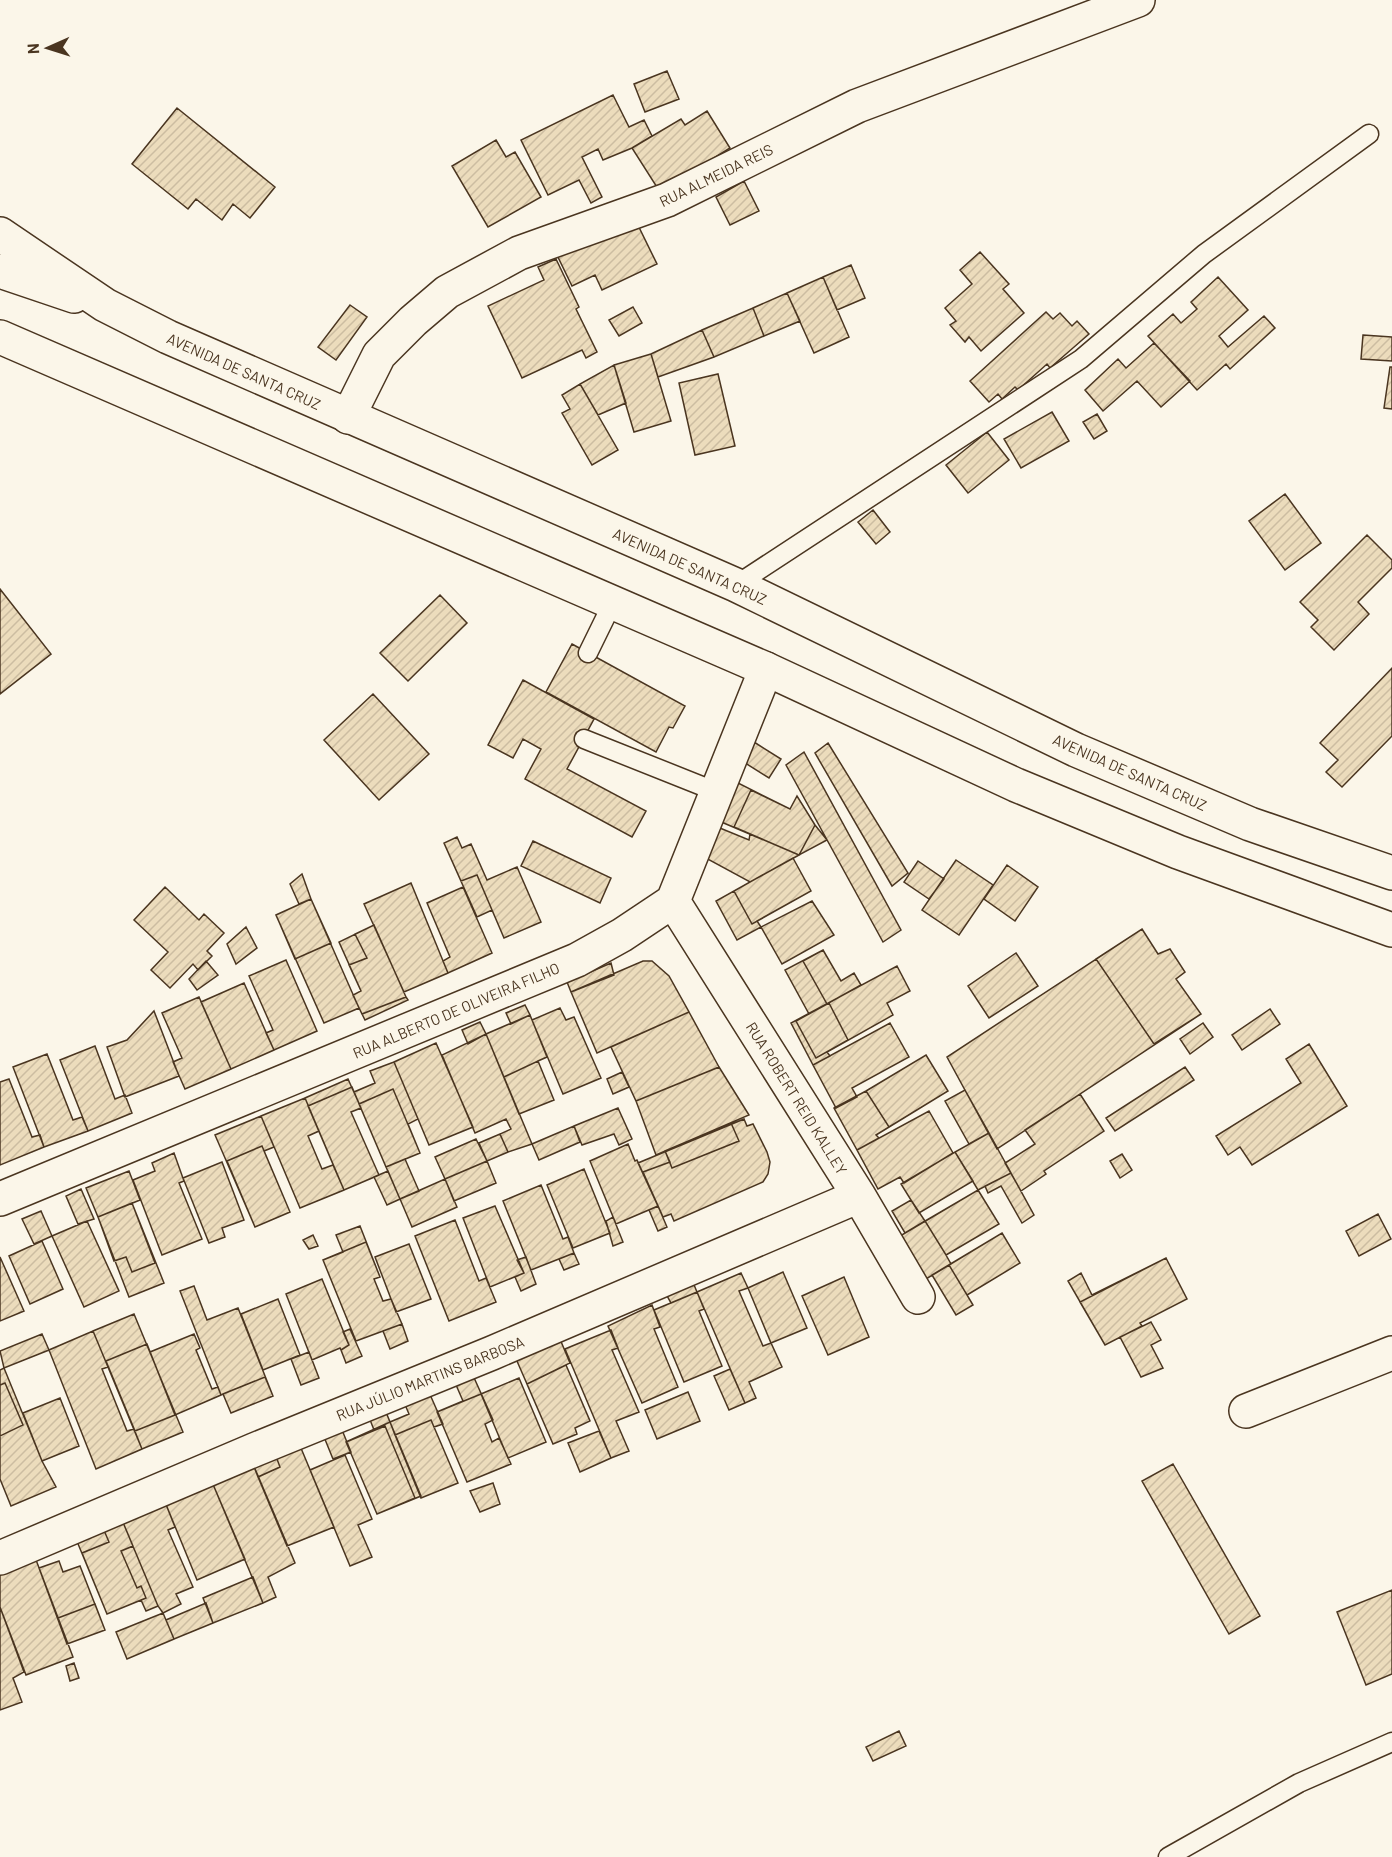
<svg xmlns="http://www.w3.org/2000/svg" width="1392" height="1857" font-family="Barlow,sans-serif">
	<defs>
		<pattern id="building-hatch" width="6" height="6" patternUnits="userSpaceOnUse" patternTransform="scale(1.5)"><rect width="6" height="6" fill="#ecdcbc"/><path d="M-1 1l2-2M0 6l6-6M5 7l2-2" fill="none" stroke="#ccbda1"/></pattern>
	</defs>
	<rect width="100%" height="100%" fill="#fbf6e9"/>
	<!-- building -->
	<path fill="url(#building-hatch)" stroke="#4a3520" stroke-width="1.5" d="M 667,71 L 679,99 L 645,112 L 634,84 Z
		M 613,95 L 629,127 L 644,120 L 652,136 L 632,148 L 603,160 L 598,149 L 582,157 L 602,197 L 591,203 L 579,180 L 548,195 L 521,140 Z
		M 177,108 L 275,187 L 250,218 L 233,204 L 222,220 L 196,199 L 188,209 L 132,164 Z
		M 707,111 L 730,148 L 660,192 L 632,148 L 681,119 L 685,125 Z
		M 496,140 L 506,157 L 515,152 L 541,197 L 488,227 L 452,166 Z
		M 744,181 L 759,211 L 730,225 L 716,197 Z
		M 632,213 L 657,264 L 602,290 L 595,275 L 572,286 L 555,251 Z
		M 980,252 L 1009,284 L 1003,289 L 1024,313 L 981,351 L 969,337 L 965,342 L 950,325 L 956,321 L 945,308 L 972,284 L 960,270 Z
		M 556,259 L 579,307 L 576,309 L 597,352 L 586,358 L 582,350 L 522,378 L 488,306 L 544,280 L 538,267 Z
		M 851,265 L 865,298 L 837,310 L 823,277 Z
		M 823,277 L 849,337 L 814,353 L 787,293 Z
		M 1218,277 L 1248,310 L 1219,336 L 1228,347 L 1264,316 L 1275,328 L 1230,369 L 1226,364 L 1197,390 L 1148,336 L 1173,314 L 1181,323 L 1197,309 L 1191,302 Z
		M 787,293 L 800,321 L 764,336 L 753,308 Z
		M 350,305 L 367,317 L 336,360 L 318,347 Z
		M 633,307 L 642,323 L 619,336 L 609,320 Z
		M 753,308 L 764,336 L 714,357 L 702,330 Z
		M 1046,312 L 1053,319 L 1060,313 L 1072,326 L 1077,321 L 1089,334 L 1050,368 L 1047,364 L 1018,390 L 1015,387 L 1002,399 L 998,394 L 989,402 L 970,381 Z
		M 702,330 L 714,357 L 658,377 L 651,354 Z
		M 1363,335 L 1392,337 L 1392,361 L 1361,359 Z
		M 1154,343 L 1190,381 L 1161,407 L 1137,381 L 1103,411 L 1085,390 L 1118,359 L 1126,368 Z
		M 651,354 L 671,421 L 634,432 L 614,365 Z
		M 614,365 L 626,403 L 598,415 L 580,384 Z
		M 1390,367 L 1392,367 L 1392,409 L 1384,408 Z
		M 718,374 L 735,446 L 695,455 L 679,383 Z
		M 580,384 L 618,450 L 592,465 L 562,413 L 570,409 L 562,395 Z
		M 1052,412 L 1069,441 L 1021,468 L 1004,439 Z
		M 1097,414 L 1107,431 L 1094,439 L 1083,422 Z
		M 987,432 L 1009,460 L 968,493 L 946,465 Z
		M 1285,494 L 1321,543 L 1285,570 L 1249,521 Z
		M 873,510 L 890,532 L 876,544 L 858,522 Z
		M 1367,535 L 1392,560 L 1392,568 L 1358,602 L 1369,614 L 1334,650 L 1311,627 L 1318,620 L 1300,602 Z
		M 0,589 L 51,654 L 0,694 Z
		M 440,595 L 467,623 L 408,681 L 380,653 Z
		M 572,644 L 685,706 L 673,728 L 669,727 L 656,752 L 546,692 Z
		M 1392,668 L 1392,736 L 1342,787 L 1326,772 L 1338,760 L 1320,743 Z
		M 523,680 L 594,719 L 567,769 L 646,811 L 632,837 L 525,779 L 541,749 L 523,739 L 513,758 L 488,745 Z
		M 373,694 L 429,754 L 379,800 L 324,740 Z
		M 754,742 L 781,759 L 769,778 L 742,761 Z
		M 828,743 L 908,873 L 892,886 L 815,753 Z
		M 804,752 L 901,930 L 883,942 L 786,765 Z
		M 734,781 L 790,809 L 797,796 L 815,825 L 827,840 L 799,855 L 719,821 Z
		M 751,790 L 790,809 L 797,796 L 815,825 L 799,855 L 734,827 Z
		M 715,826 L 749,840 L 750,834 L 799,855 L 750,882 L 702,856 Z
		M 457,837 L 462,848 L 471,844 L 487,880 L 517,867 L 541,922 L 504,938 L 492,910 L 477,917 L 444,843 Z
		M 457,837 L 462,848 L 471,844 L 487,880 L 517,867 L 541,922 L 504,938 L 477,875 L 461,881 L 444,843 Z
		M 533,841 L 611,878 L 600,903 L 521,866 Z
		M 793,858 L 811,891 L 757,921 L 761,927 L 737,940 L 716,901 Z
		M 793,858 L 811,891 L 752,924 L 734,891 Z
		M 956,860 L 993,885 L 959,935 L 922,910 Z
		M 918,861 L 944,879 L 929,899 L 904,882 Z
		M 1007,865 L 1038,887 L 1015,921 L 984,899 Z
		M 302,874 L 311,899 L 299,904 L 290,884 Z
		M 411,883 L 448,973 L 404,992 L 364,904 Z
		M 165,887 L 199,920 L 204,914 L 224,933 L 207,951 L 212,956 L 198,970 L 193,964 L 170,988 L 151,970 L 168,952 L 134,920 Z
		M 463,887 L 492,953 L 448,973 L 443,961 L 450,957 L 427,903 Z
		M 311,899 L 331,943 L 295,959 L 276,915 Z
		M 311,899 L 359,1008 L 324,1023 L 276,915 Z
		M 812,901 L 834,935 L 782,964 L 761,927 Z
		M 374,925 L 406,997 L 362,1014 L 353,995 L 361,991 L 349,965 L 367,958 L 355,934 Z
		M 374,925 L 406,997 L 362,1014 L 353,995 L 361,991 L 339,942 Z
		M 246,927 L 257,948 L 236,964 L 227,944 Z
		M 1142,929 L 1158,954 L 1170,949 L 1185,972 L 1176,979 L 1201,1014 L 997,1149 L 947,1057 Z
		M 1142,929 L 1158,954 L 1170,949 L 1185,972 L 1176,979 L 1201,1014 L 1154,1044 L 1096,959 Z
		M 823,950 L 841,981 L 854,973 L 861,985 L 809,1014 L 785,970 Z
		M 823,950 L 841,981 L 854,973 L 861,985 L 827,1004 L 803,961 Z
		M 1016,953 L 1038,986 L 989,1018 L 968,986 Z
		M 286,960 L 317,1031 L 274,1050 L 266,1033 L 273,1030 L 249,976 Z
		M 206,961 L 218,975 L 197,990 L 189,979 Z
		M 643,961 L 652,961 L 669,976 L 689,1012 L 597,1053 L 571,992 Z
		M 611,963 L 614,975 L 571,992 L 567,982 Z
		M 897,966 L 910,991 L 887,1003 L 893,1015 L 827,1052 L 830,1056 L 813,1065 L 791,1023 Z
		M 244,983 L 274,1050 L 231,1069 L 201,1002 Z
		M 199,997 L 231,1069 L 185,1089 L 173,1062 L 182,1058 L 162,1013 Z
		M 406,997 L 408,1000 L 365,1020 L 362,1014 Z
		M 829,1003 L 848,1040 L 816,1058 L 796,1021 Z
		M 525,1005 L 530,1015 L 511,1024 L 506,1013 Z
		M 560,1008 L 566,1020 L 574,1017 L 601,1078 L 563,1094 L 532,1020 Z
		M 1270,1009 L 1280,1024 L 1242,1050 L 1232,1035 Z
		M 154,1011 L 179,1076 L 125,1097 L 107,1047 L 127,1040 Z
		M 689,1012 L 719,1067 L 636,1101 L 611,1047 Z
		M 530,1015 L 547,1057 L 538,1061 L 554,1100 L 519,1114 L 486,1034 Z
		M 480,1022 L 486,1034 L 468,1044 L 462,1030 Z
		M 890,1023 L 909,1057 L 852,1088 L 857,1097 L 836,1108 L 813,1065 Z
		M 1203,1023 L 1213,1037 L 1190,1054 L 1180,1039 Z
		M 486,1034 L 532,1144 L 508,1152 L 500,1134 L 511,1129 L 506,1119 L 475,1133 L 442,1055 Z
		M 436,1043 L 473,1127 L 429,1145 L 394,1062 Z
		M 1309,1044 L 1347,1106 L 1252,1165 L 1240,1147 L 1228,1155 L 1216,1136 L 1301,1083 L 1286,1059 Z
		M 95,1046 L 115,1099 L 125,1095 L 132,1113 L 88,1131 L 60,1060 Z
		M 47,1054 L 73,1120 L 82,1117 L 88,1131 L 44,1147 L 13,1067 Z
		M 926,1055 L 948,1091 L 876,1135 L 879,1138 L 857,1150 L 834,1108 L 866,1091 Z
		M 926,1055 L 948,1091 L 889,1127 L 866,1091 Z
		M 538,1061 L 554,1100 L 519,1114 L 504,1077 Z
		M 394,1062 L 418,1119 L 408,1124 L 420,1153 L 386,1167 L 354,1092 L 375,1083 L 370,1071 Z
		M 719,1067 L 749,1115 L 656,1155 L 636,1101 Z
		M 1185,1067 L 1194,1080 L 1115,1131 L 1106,1118 Z
		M 622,1072 L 629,1087 L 613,1094 L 607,1079 Z
		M 9,1079 L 32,1137 L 40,1135 L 44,1147 L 0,1165 L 0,1082 Z
		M 348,1079 L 361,1108 L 351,1112 L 379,1175 L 344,1190 L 305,1098 Z
		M 352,1087 L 361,1108 L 351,1112 L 379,1175 L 344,1190 L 308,1106 Z
		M 393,1089 L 420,1153 L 386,1167 L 359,1104 Z
		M 965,1090 L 989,1133 L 969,1144 L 945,1101 Z
		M 1080,1094 L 1104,1131 L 1044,1171 L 1046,1174 L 1021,1191 L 1005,1163 L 1035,1144 L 1025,1130 Z
		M 305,1098 L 319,1131 L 308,1136 L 322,1169 L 333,1165 L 344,1190 L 300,1208 L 261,1116 Z
		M 618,1108 L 632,1139 L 619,1145 L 614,1134 L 582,1145 L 574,1126 Z
		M 929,1111 L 953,1153 L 904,1183 L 900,1177 L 878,1189 L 857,1150 Z
		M 261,1116 L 274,1147 L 264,1151 L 290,1212 L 255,1227 L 215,1135 Z
		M 744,1119 L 747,1126 L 753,1124 L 767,1152 L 770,1162 L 768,1174 L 763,1182 L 674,1221 L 671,1214 L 663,1217 L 638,1163 Z
		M 744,1119 L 747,1126 L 753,1124 L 767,1152 L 770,1162 L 768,1174 L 763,1182 L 674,1221 L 671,1214 L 663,1217 L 643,1172 L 670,1162 L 665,1151 Z
		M 731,1123 L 739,1141 L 672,1168 L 665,1151 Z
		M 574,1126 L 580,1142 L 539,1160 L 532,1144 Z
		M 989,1133 L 1011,1173 L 978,1190 L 955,1152 Z
		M 500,1134 L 508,1152 L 487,1161 L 479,1143 Z
		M 476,1139 L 487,1161 L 445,1179 L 435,1157 Z
		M 628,1144 L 635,1161 L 637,1160 L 658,1206 L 616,1224 L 590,1161 Z
		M 262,1146 L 290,1212 L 255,1227 L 227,1161 Z
		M 955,1152 L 973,1181 L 919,1213 L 901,1184 Z
		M 174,1153 L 184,1181 L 179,1183 L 202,1239 L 162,1255 L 133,1180 L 155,1171 L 152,1163 Z
		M 1122,1154 L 1132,1170 L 1120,1178 L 1110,1161 Z
		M 405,1159 L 419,1191 L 400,1199 L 386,1167 Z
		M 487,1161 L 496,1183 L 454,1201 L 445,1179 Z
		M 222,1162 L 244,1220 L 222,1228 L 225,1237 L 209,1243 L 183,1178 Z
		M 584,1169 L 610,1233 L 573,1248 L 547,1185 Z
		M 129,1171 L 140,1200 L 98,1217 L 86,1188 Z
		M 388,1171 L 400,1199 L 387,1205 L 374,1177 Z
		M 1011,1173 L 1034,1215 L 1022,1223 L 1001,1186 L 988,1193 L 985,1186 Z
		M 445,1179 L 457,1207 L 412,1227 L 400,1199 Z
		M 541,1185 L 563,1239 L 568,1237 L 574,1253 L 531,1270 L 503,1201 Z
		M 81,1189 L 94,1219 L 78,1224 L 66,1196 Z
		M 978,1190 L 999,1224 L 946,1255 L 951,1264 L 926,1279 L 900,1236 Z
		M 978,1190 L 999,1224 L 946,1255 L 925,1221 Z
		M 911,1200 L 925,1221 L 905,1233 L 892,1211 Z
		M 132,1203 L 155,1263 L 132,1272 L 126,1257 L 114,1261 L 98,1217 Z
		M 132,1203 L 164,1283 L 129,1297 L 98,1217 Z
		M 495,1206 L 524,1273 L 490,1287 L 463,1218 Z
		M 658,1206 L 667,1227 L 658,1231 L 649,1210 Z
		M 41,1211 L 52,1236 L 34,1244 L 22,1219 Z
		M 1378,1214 L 1391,1239 L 1359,1256 L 1346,1231 Z
		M 613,1217 L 623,1242 L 613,1246 L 606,1221 Z
		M 455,1220 L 479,1281 L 486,1278 L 496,1302 L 449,1321 L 415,1236 Z
		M 87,1221 L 119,1291 L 84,1307 L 52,1236 Z
		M 360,1226 L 380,1277 L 374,1279 L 383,1301 L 391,1299 L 402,1324 L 356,1341 L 323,1260 L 343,1252 L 336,1235 Z
		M 1002,1233 L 1020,1263 L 967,1295 L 973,1305 L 956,1315 L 932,1275 Z
		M 1002,1233 L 1020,1263 L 967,1295 L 949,1265 Z
		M 313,1235 L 318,1246 L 309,1249 L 303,1240 Z
		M 42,1241 L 63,1289 L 30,1304 L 9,1256 Z
		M 366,1242 L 380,1277 L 374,1279 L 383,1301 L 391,1299 L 402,1324 L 356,1341 L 323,1260 Z
		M 409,1244 L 431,1299 L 396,1312 L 375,1257 Z
		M 574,1253 L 579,1264 L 564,1270 L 559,1259 Z
		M 0,1257 L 24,1311 L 0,1321 Z
		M 526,1257 L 536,1284 L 521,1291 L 515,1277 L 524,1273 L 517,1260 Z
		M 1166,1258 L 1187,1299 L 1140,1323 L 1142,1326 L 1105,1345 L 1068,1281 L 1081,1273 L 1092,1295 Z
		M 1166,1258 L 1187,1299 L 1140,1323 L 1142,1326 L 1105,1345 L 1080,1302 Z
		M 783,1272 L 807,1328 L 771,1343 L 748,1288 Z
		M 741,1273 L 748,1288 L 739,1291 L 763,1346 L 771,1343 L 782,1367 L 749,1382 L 756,1398 L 745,1403 L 697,1292 Z
		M 844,1277 L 869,1337 L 828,1355 L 802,1296 Z
		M 322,1279 L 349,1345 L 341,1350 L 340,1348 L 312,1360 L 286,1294 Z
		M 692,1280 L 697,1292 L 671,1303 L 665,1292 Z
		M 194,1286 L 207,1320 L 238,1308 L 273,1396 L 231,1413 L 223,1394 L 221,1395 L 180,1291 Z
		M 697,1292 L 704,1309 L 699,1311 L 722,1366 L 684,1382 L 654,1310 Z
		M 278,1299 L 300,1355 L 263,1370 L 241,1314 Z
		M 652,1305 L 660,1327 L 654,1329 L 678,1387 L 642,1403 L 608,1326 Z
		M 134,1314 L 183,1432 L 142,1449 L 93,1331 Z
		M 1151,1322 L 1161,1340 L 1151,1345 L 1163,1368 L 1141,1377 L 1120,1337 Z
		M 402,1324 L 408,1341 L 390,1349 L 383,1331 Z
		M 350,1329 L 362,1356 L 346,1363 L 341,1350 L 349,1345 L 343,1332 Z
		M 611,1330 L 618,1348 L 612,1350 L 639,1412 L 616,1421 L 629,1451 L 611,1458 L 565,1349 Z
		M 93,1331 L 108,1367 L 102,1369 L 127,1431 L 134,1429 L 142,1449 L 96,1469 L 49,1350 Z
		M 557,1332 L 570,1363 L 527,1384 L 513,1352 Z
		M 42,1334 L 49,1350 L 4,1368 L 0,1351 Z
		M 194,1334 L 200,1348 L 196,1350 L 212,1389 L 218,1387 L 221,1395 L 175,1415 L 150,1352 Z
		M 147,1344 L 175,1415 L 135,1431 L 106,1361 Z
		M 309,1352 L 319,1378 L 301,1385 L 291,1359 Z
		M 566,1365 L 590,1421 L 575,1428 L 577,1434 L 553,1444 L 527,1384 Z
		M 4,1368 L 42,1461 L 56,1487 L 11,1506 L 0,1479 L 0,1370 Z
		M 730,1369 L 745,1403 L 729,1410 L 714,1376 Z
		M 471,1371 L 493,1420 L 485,1424 L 492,1442 L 499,1438 L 511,1464 L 467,1482 L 437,1412 L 463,1401 L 453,1378 Z
		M 265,1377 L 273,1396 L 231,1413 L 223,1394 Z
		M 519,1378 L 546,1442 L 508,1458 L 481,1394 Z
		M 5,1383 L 23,1425 L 0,1436 L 0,1385 Z
		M 428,1390 L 443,1424 L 434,1427 L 431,1420 L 395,1435 L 390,1422 L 409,1414 L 403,1400 Z
		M 688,1392 L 700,1421 L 657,1439 L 645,1410 Z
		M 481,1394 L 493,1420 L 485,1424 L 492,1442 L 499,1438 L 511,1464 L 467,1482 L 437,1412 Z
		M 60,1398 L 79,1446 L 42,1461 L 23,1413 Z
		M 383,1405 L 390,1422 L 374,1430 L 367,1412 Z
		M 431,1420 L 458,1483 L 421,1498 L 395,1435 Z
		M 390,1422 L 421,1496 L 377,1514 L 346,1442 Z
		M 340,1425 L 351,1452 L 333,1459 L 322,1432 Z
		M 385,1426 L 415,1498 L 377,1514 L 346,1442 Z
		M 599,1431 L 611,1458 L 580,1472 L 568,1443 Z
		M 298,1441 L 334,1527 L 287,1546 L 258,1477 L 280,1467 L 274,1451 Z
		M 274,1451 L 280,1467 L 258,1477 L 253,1464 Z
		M 345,1455 L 372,1519 L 358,1525 L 372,1557 L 350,1566 L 310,1470 Z
		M 253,1464 L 295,1563 L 268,1577 L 276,1597 L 263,1603 L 212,1482 Z
		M 1173,1464 L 1260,1616 L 1229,1634 L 1142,1481 Z
		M 212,1482 L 245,1559 L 197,1580 L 165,1502 Z
		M 493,1483 L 500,1504 L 480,1512 L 470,1491 Z
		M 165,1502 L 175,1527 L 168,1530 L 193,1587 L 176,1594 L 181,1604 L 163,1613 L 158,1606 L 122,1520 Z
		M 122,1520 L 133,1546 L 121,1551 L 137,1588 L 141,1586 L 146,1598 L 107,1614 L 82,1553 L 109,1542 L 103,1528 Z
		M 122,1520 L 158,1606 L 146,1611 L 141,1600 L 107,1614 L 76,1539 Z
		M 33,1552 L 73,1657 L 26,1675 L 0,1607 L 0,1565 Z
		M 59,1561 L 63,1572 L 80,1566 L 105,1630 L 67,1644 L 39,1568 Z
		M 253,1577 L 263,1603 L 213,1623 L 203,1598 Z
		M 1392,1590 L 1392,1674 L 1366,1685 L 1337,1612 Z
		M 206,1603 L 213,1623 L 174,1639 L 166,1620 Z
		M 95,1604 L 105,1630 L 67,1644 L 58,1618 Z
		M 0,1607 L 24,1672 L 13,1678 L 22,1702 L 0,1710 Z
		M 163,1613 L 174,1639 L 127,1659 L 116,1632 Z
		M 74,1663 L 79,1678 L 70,1681 L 66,1666 Z
		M 899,1731 L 906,1746 L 873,1761 L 866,1747 Z"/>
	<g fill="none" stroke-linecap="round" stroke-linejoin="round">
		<defs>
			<path id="service" d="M 736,585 L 1081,359 L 1204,254 L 1369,134
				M 588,653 L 613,602
				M 584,739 L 717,792
				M 1168,1857 L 1299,1783 L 1392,1742"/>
			<path id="minor" d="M 348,417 L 379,355 L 413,321 L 447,292 L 519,253 L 667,200 L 857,106 L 1138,0
				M 673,901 L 859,1196 L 918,1297
				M 0,1199 L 577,960 L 622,935 L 673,901 L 766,669
				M 1246,1411 L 1392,1353
				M 0,1558 L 254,1450 L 492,1353 L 859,1196"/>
			<path id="primary" d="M 0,234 L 105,305 L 168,337 L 736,585 L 1076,750 L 1250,824 L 1392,873
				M 0,271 L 74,296
				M 0,337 L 766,669 L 1016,785 L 1178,852 L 1392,930"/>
		</defs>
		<!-- service casing -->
		<use href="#service" stroke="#4a3520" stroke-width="21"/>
		<!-- minor casing -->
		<use href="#minor" stroke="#4a3520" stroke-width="36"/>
		<!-- primary casing -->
		<use href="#primary" stroke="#4a3520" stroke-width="36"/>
		<!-- service -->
		<use href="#service" stroke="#fbf6e9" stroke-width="18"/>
		<!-- minor -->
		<use href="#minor" stroke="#fbf6e9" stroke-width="33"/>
		<!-- primary -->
		<use href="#primary" stroke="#fbf6e9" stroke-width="33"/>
	</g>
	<g text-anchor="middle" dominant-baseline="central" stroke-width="4.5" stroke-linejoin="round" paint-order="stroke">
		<!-- street labels -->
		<g font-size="15" fill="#4a3520" stroke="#fbf6e9">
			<text transform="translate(716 175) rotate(-26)">RUA ALMEIDA REIS</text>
			<text transform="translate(244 371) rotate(24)">AVENIDA DE SANTA CRUZ</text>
			<text transform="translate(690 566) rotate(24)">AVENIDA DE SANTA CRUZ</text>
			<text transform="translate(1130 772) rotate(24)">AVENIDA DE SANTA CRUZ</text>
			<text transform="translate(456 1010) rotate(-23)">RUA ALBERTO DE OLIVEIRA FILHO</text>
			<text transform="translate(797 1098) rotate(58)">RUA ROBERT REID KALLEY</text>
			<text transform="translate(430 1378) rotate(-22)">RUA JÚLIO MARTINS BARBOSA</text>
		</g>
	</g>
	<!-- north arrow -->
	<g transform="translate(48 48) rotate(267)" stroke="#fbf6e9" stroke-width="4.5" paint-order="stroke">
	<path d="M0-4.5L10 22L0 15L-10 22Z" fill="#4a3520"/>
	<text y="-9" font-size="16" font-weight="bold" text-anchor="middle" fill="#4a3520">N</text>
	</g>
</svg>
